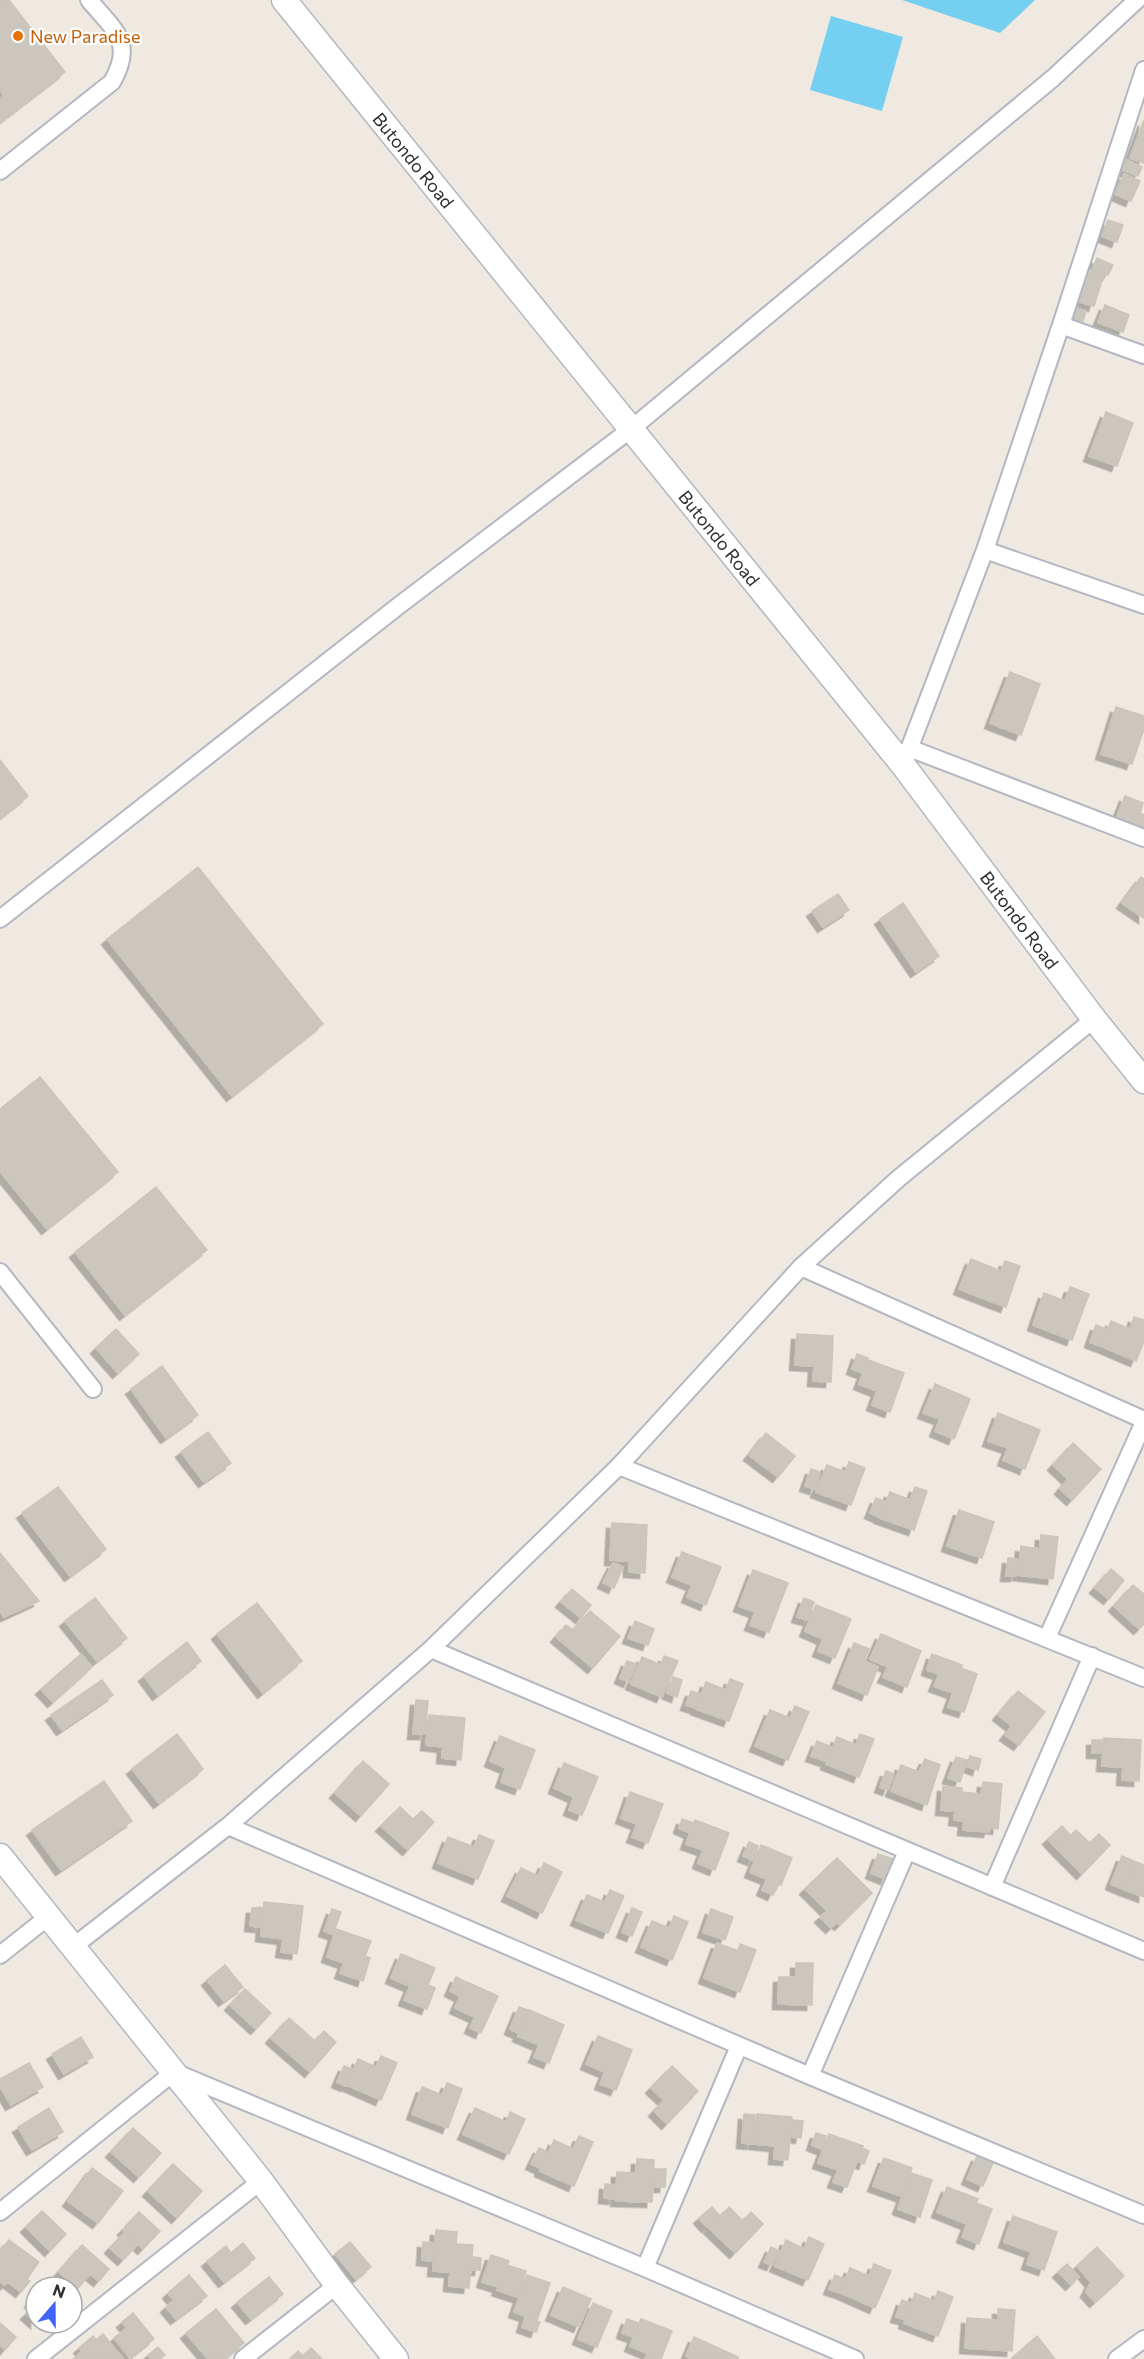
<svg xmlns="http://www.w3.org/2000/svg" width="1144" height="2359" font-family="Commissioner,sans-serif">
	<defs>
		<filter id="shadow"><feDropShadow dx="-5.5" dy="5.5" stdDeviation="0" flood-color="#0004"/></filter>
	</defs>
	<rect width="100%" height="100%" fill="#efe9e1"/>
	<!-- water -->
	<path fill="#75cff0" d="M 902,0 L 1035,0 L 1000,33 Z
		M 831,16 L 903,37 L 882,111 L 810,90 Z"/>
	<!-- building -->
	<path fill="#cbc7bf" stroke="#cbc5ba" stroke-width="1.5" filter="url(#shadow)" d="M 0,0 L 9,0 L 65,72 L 0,122 L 0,99 L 4,96 L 0,90 Z
		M 1144,120 L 1144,163 L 1130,158 Z
		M 1127,160 L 1142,167 L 1138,176 L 1123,170 Z
		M 1124,174 L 1140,181 L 1131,201 L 1115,194 Z
		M 1108,220 L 1123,225 L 1117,242 L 1102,236 Z
		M 1097,258 L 1113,265 L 1108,275 L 1093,268 Z
		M 1087,269 L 1104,274 L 1094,306 L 1076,301 Z
		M 1105,305 L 1129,315 L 1123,332 L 1098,322 Z
		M 1076,308 L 1086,311 L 1083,321 L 1074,318 Z
		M 1106,412 L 1133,423 L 1117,466 L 1089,456 Z
		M 1010,672 L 1040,684 L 1021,735 L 990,723 Z
		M 1116,707 L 1144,716 L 1144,729 L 1132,764 L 1101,754 Z
		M 0,760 L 28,796 L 0,818 Z
		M 1125,796 L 1143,803 L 1140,813 L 1144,815 L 1144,830 L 1116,819 Z
		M 198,867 L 323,1024 L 232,1096 L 107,939 Z
		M 1141,877 L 1144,879 L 1144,918 L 1122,903 Z
		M 838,894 L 849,910 L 823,927 L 812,911 Z
		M 903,903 L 939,956 L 916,972 L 880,919 Z
		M 40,1077 L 118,1172 L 47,1229 L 0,1171 L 0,1109 Z
		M 156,1187 L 207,1250 L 125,1315 L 75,1252 Z
		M 971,1259 L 1001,1271 L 1005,1261 L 1020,1266 L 1006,1307 L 959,1289 Z
		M 1070,1287 L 1089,1294 L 1072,1340 L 1033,1325 L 1044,1293 L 1065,1301 Z
		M 1134,1317 L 1144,1320 L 1144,1341 L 1136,1361 L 1101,1346 L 1111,1321 L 1130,1329 Z
		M 1096,1325 L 1106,1329 L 1100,1346 L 1090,1342 Z
		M 116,1329 L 139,1354 L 118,1373 L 96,1348 Z
		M 797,1334 L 833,1336 L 831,1382 L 813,1381 L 814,1366 L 795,1365 Z
		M 857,1354 L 868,1358 L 863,1373 L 852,1369 Z
		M 868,1360 L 904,1373 L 890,1412 L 872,1405 L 877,1391 L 859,1384 Z
		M 162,1366 L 198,1415 L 166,1438 L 131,1389 Z
		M 935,1384 L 970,1399 L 954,1439 L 935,1431 L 940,1419 L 923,1413 Z
		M 998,1413 L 1040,1430 L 1025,1469 L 1003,1460 L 1008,1448 L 988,1441 Z
		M 208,1432 L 231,1463 L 204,1482 L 181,1452 Z
		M 766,1433 L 795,1456 L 778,1477 L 749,1455 Z
		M 1073,1443 L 1101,1469 L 1072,1500 L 1060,1489 L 1068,1479 L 1053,1465 Z
		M 849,1462 L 865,1468 L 851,1505 L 816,1492 L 827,1465 L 845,1472 Z
		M 811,1469 L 820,1472 L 815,1489 L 805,1486 Z
		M 58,1487 L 106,1549 L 70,1576 L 22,1513 Z
		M 915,1487 L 927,1491 L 914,1530 L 880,1518 L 890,1492 L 910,1500 Z
		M 876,1498 L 886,1502 L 879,1517 L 870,1513 Z
		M 959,1510 L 994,1522 L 982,1558 L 947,1546 Z
		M 612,1523 L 647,1525 L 645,1573 L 629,1572 L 629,1561 L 610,1560 Z
		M 1041,1535 L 1058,1537 L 1053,1579 L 1018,1575 L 1021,1546 L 1040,1549 Z
		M 682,1552 L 721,1567 L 706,1605 L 687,1597 L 692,1585 L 672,1577 Z
		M 0,1553 L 39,1601 L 4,1617 L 0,1611 Z
		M 1008,1558 L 1017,1559 L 1016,1576 L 1006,1576 Z
		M 613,1563 L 623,1567 L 614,1588 L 603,1583 Z
		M 1111,1569 L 1124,1580 L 1109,1599 L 1095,1588 Z
		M 753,1570 L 788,1583 L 769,1632 L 750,1625 L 755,1612 L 739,1606 Z
		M 1133,1585 L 1144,1594 L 1144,1624 L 1139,1629 L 1114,1606 Z
		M 572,1589 L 591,1605 L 581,1618 L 561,1602 Z
		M 95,1598 L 127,1638 L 97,1661 L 65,1621 Z
		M 804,1598 L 814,1602 L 808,1620 L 797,1617 Z
		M 257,1603 L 302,1661 L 263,1693 L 217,1634 Z
		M 816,1605 L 851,1619 L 835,1658 L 818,1651 L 823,1639 L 805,1631 Z
		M 590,1611 L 620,1636 L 593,1668 L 556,1637 L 566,1625 L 573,1630 Z
		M 635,1621 L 654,1629 L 648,1645 L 628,1638 Z
		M 881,1634 L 921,1651 L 907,1687 L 883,1677 L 888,1667 L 870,1659 Z
		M 187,1642 L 201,1661 L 158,1695 L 144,1676 Z
		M 854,1643 L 869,1649 L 864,1661 L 878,1667 L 867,1695 L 838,1683 Z
		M 81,1654 L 92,1667 L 53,1702 L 41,1689 Z
		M 932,1654 L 962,1665 L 961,1668 L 977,1674 L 964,1712 L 948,1707 L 953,1693 L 934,1686 L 939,1674 L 927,1670 Z
		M 664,1656 L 678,1661 L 662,1697 L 631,1684 L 642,1657 L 661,1665 Z
		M 627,1661 L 636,1664 L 629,1682 L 620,1678 Z
		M 673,1677 L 682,1680 L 677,1697 L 667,1693 Z
		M 730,1679 L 743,1684 L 729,1721 L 696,1709 L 706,1682 L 726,1690 Z
		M 102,1680 L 113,1695 L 62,1730 L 51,1715 Z
		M 691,1691 L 701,1694 L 696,1708 L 686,1705 Z
		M 1018,1691 L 1045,1712 L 1019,1745 L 1005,1735 L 1012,1726 L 998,1715 Z
		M 416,1700 L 428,1701 L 425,1734 L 413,1734 Z
		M 795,1706 L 809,1712 L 788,1760 L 755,1746 L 770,1710 L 790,1718 Z
		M 429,1715 L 465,1718 L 461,1760 L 442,1758 L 443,1747 L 426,1745 Z
		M 177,1734 L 203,1769 L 159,1803 L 132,1769 Z
		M 860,1734 L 874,1739 L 859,1777 L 826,1764 L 837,1737 L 856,1745 Z
		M 500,1736 L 535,1750 L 520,1789 L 501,1782 L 506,1768 L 490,1761 Z
		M 1104,1738 L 1141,1740 L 1139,1781 L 1122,1780 L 1123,1767 L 1102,1766 Z
		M 1092,1740 L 1102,1740 L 1102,1753 L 1092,1753 Z
		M 817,1741 L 831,1747 L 826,1761 L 811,1756 Z
		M 970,1756 L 981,1759 L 978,1770 L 966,1766 Z
		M 956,1757 L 967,1760 L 960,1782 L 948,1778 Z
		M 925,1759 L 940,1765 L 927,1805 L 891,1791 L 901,1765 L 919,1772 Z
		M 363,1761 L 389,1784 L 361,1816 L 335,1793 Z
		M 564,1763 L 598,1777 L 582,1815 L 569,1810 L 574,1797 L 554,1788 Z
		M 886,1771 L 894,1774 L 888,1790 L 880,1787 Z
		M 104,1781 L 132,1821 L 61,1870 L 32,1830 Z
		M 983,1782 L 1002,1784 L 998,1829 L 990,1828 L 989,1832 L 963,1830 L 964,1821 L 954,1820 L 955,1811 L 941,1810 L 943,1786 L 962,1788 L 962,1792 L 981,1794 Z
		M 630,1792 L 663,1804 L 648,1843 L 632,1837 L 637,1824 L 621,1818 Z
		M 400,1807 L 413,1819 L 422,1811 L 434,1822 L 408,1850 L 381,1826 Z
		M 682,1819 L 694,1823 L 695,1820 L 729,1833 L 715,1870 L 698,1863 L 703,1850 L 686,1844 L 690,1833 L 679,1828 Z
		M 1062,1826 L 1070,1835 L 1056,1848 L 1048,1839 Z
		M 1076,1830 L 1090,1843 L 1099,1834 L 1110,1845 L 1082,1874 L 1057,1849 Z
		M 479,1835 L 494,1841 L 478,1879 L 438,1863 L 448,1837 L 474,1847 Z
		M 749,1842 L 758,1846 L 753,1860 L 743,1856 Z
		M 761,1845 L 792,1858 L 781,1885 L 778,1884 L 773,1895 L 762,1890 L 767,1879 L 750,1872 Z
		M 878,1854 L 893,1859 L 886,1879 L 871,1873 Z
		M 1122,1856 L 1136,1862 L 1125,1890 L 1111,1884 Z
		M 837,1858 L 872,1893 L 840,1925 L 837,1922 L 831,1928 L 820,1917 L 827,1911 L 805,1889 Z
		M 1136,1862 L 1144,1865 L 1144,1897 L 1125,1890 Z
		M 544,1863 L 562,1872 L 542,1913 L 507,1896 L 521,1868 L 538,1876 Z
		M 610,1890 L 624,1896 L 608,1933 L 576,1920 L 587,1895 L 605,1902 Z
		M 264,1902 L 303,1906 L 297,1954 L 281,1952 L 283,1939 L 261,1936 Z
		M 252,1908 L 261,1908 L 260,1927 L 250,1926 Z
		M 632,1908 L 642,1912 L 632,1936 L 622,1932 Z
		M 332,1909 L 341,1912 L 333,1934 L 324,1931 Z
		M 711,1909 L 733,1917 L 725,1940 L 703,1932 Z
		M 674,1916 L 688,1922 L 672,1960 L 641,1947 L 652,1921 L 669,1928 Z
		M 336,1929 L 371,1941 L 365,1956 L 370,1958 L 363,1981 L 340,1973 L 344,1963 L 327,1957 Z
		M 717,1943 L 738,1951 L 740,1944 L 756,1950 L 740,1992 L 704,1978 Z
		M 401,1954 L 435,1968 L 428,1985 L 435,1988 L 427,2009 L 404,2000 L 410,1986 L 391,1978 Z
		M 796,1963 L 813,1963 L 812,2005 L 778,2004 L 779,1977 L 796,1977 Z
		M 225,1965 L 243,1987 L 224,2001 L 207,1980 Z
		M 456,1977 L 466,1982 L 460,1996 L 450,1991 Z
		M 467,1982 L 498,1996 L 481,2033 L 470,2028 L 475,2017 L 455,2008 Z
		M 245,1989 L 271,2013 L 256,2029 L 230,2005 Z
		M 519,2007 L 528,2010 L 519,2033 L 510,2029 Z
		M 529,2010 L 564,2025 L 549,2063 L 534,2057 L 539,2045 L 518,2036 Z
		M 289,2018 L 315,2041 L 324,2031 L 336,2042 L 310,2072 L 271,2038 Z
		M 598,2036 L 632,2050 L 616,2090 L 600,2084 L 605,2072 L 586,2064 Z
		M 81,2037 L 93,2057 L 64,2074 L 52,2054 Z
		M 381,2056 L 397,2063 L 381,2100 L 347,2085 L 358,2059 L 376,2067 Z
		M 29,2063 L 43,2087 L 11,2105 L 0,2086 L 0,2079 Z
		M 344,2066 L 352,2069 L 346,2086 L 337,2082 Z
		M 672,2066 L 698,2091 L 667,2124 L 654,2111 L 664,2100 L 651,2088 Z
		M 447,2083 L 462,2089 L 448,2128 L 412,2114 L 422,2087 L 442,2095 Z
		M 49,2108 L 63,2132 L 32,2150 L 18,2127 Z
		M 475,2108 L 506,2122 L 510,2112 L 525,2119 L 509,2154 L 463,2134 Z
		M 744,2114 L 755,2115 L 752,2144 L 742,2143 Z
		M 757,2114 L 792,2117 L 788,2160 L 774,2159 L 775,2146 L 754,2144 Z
		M 793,2120 L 803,2121 L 801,2138 L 791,2137 Z
		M 133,2128 L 161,2153 L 139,2177 L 111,2152 Z
		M 816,2133 L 826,2136 L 822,2149 L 812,2145 Z
		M 829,2134 L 863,2146 L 862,2148 L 869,2151 L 864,2164 L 857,2161 L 847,2187 L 833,2182 L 838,2170 L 818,2163 Z
		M 579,2136 L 593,2142 L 574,2186 L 540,2171 L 554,2140 L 573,2149 Z
		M 539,2148 L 548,2152 L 540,2168 L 531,2164 Z
		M 977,2156 L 993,2163 L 983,2186 L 967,2179 Z
		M 884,2158 L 912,2168 L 901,2196 L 873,2186 Z
		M 637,2159 L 654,2160 L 652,2202 L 616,2201 L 617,2172 L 636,2173 Z
		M 173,2164 L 202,2191 L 177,2218 L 148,2191 Z
		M 92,2168 L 123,2191 L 98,2223 L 68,2201 Z
		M 654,2169 L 666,2169 L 665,2187 L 654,2187 Z
		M 911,2173 L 932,2180 L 920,2217 L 898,2209 Z
		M 605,2184 L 615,2185 L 614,2199 L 604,2198 Z
		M 947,2187 L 978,2199 L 976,2203 L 992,2209 L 979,2244 L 962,2237 L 967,2224 L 937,2212 Z
		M 712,2207 L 720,2216 L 707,2227 L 699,2218 Z
		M 729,2207 L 743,2221 L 751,2212 L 763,2224 L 735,2253 L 709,2228 Z
		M 42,2211 L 66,2234 L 50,2251 L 26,2227 Z
		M 139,2212 L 160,2231 L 143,2249 L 123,2230 Z
		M 1013,2216 L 1057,2232 L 1044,2270 L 1027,2264 L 1031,2252 L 1004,2242 Z
		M 436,2230 L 457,2232 L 456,2244 L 473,2245 L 469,2288 L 449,2286 L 450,2272 L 433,2271 Z
		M 124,2233 L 137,2245 L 123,2260 L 110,2248 Z
		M 809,2237 L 824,2244 L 808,2280 L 775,2266 L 786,2240 L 804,2249 Z
		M 9,2240 L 39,2262 L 27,2279 L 30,2281 L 21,2292 L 8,2282 L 5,2285 L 0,2281 L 0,2251 Z
		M 350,2242 L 371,2267 L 356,2279 L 335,2254 Z
		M 423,2242 L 434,2243 L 432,2261 L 422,2260 Z
		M 243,2243 L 255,2258 L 224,2282 L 207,2261 L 226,2246 L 231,2253 Z
		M 82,2245 L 109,2269 L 99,2281 L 90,2274 L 78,2288 L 59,2272 Z
		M 771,2247 L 779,2251 L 772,2265 L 764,2262 Z
		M 1097,2247 L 1124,2276 L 1095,2302 L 1086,2292 L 1091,2282 L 1077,2266 Z
		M 491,2255 L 509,2261 L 507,2265 L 526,2271 L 518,2297 L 497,2290 L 499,2287 L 482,2282 Z
		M 473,2257 L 481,2258 L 480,2270 L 472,2270 Z
		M 874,2264 L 891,2271 L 875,2308 L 839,2292 L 850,2268 L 869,2276 Z
		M 1067,2264 L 1079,2277 L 1071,2285 L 1058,2272 Z
		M 189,2275 L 207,2296 L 176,2319 L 166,2307 L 174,2300 L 168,2293 Z
		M 527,2275 L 550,2283 L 537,2320 L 514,2312 Z
		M 835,2275 L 844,2279 L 838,2292 L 829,2289 Z
		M 269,2277 L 283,2294 L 251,2319 L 237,2302 Z
		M 563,2287 L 591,2299 L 579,2327 L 551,2315 Z
		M 938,2291 L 953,2297 L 938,2336 L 904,2323 L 915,2293 L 934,2301 Z
		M 36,2296 L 36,2323 L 26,2314 L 34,2306 L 30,2302 Z
		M 902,2300 L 910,2303 L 904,2319 L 896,2317 Z
		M 593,2303 L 612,2311 L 597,2347 L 578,2339 Z
		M 216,2309 L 244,2343 L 224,2359 L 208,2359 L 186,2333 Z
		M 998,2309 L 1015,2310 L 1012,2351 L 965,2348 L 967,2318 L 998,2320 Z
		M 133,2313 L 154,2339 L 130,2358 L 114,2338 L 127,2328 L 122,2322 Z
		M 525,2317 L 540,2322 L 536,2332 L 522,2327 Z
		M 627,2319 L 638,2323 L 633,2337 L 622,2333 Z
		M 641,2319 L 672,2331 L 661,2359 L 645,2359 L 647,2353 L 630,2346 Z
		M 0,2323 L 16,2337 L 5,2350 L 0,2345 Z
		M 103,2334 L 123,2359 L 74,2359 L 82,2351 L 79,2348 L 93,2336 L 96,2340 Z
		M 1037,2336 L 1055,2359 L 1011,2359 Z
		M 694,2337 L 738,2357 L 738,2359 L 692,2359 L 686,2356 Z
		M 158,2347 L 165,2355 L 160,2359 L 151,2359 L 148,2355 Z
		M 311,2348 L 322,2359 L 290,2359 L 298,2351 L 303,2356 Z"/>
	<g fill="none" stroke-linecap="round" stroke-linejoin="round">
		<defs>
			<path id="street" d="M 0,171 L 112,82 C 135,42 114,30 89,0
				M 1061,325 L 1144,355
				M 985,550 L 1144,605
				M 909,748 L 1144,838
				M 903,765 L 985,550 L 1061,325 L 1144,70
				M 0,919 L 397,607 L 631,429 L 1053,78 L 1137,0
				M 801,1267 L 1144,1420
				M 0,1272 L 93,1389
				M 619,1466 L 1144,1678
				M 1047,1638 L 1144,1422
				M 431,1649 L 1144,1951
				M 228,1826 L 810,2076 L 1144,2215
				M 992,1887 L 1092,1656
				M 74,1946 L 228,1826 L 431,1649 L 619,1466 L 801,1267 L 899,1178 L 1094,1019
				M 0,1955 L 48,1917
				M 810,2076 L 907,1851
				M 0,2212 L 174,2072 L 645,2268 L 855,2359
				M 645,2268 L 739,2046
				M 36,2359 L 261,2181
				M 243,2359 L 337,2285
				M 1117,2359 L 1144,2339"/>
			<g id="secondary">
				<path id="s1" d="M 284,0 L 903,765 L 1094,1019 L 1144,1081"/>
				<path d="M 0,1856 L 261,2181 L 337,2285 L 396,2359"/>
			</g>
		</defs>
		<!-- street casing -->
		<use href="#street" stroke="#b4b7c1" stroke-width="20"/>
		<!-- secondary casing -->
		<use href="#secondary" stroke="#b4b7c1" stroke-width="27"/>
		<!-- street -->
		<use href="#street" stroke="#fff" stroke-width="16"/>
		<!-- secondary -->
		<use href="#secondary" stroke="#fff" stroke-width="24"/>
	</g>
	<!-- markers -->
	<circle fill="#e8710a" stroke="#fff" stroke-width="2" cx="18" cy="36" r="6"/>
	<g text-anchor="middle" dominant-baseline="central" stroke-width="4.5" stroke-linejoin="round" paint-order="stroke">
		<!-- food labels -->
		<g font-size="18" fill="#c56008" stroke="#fff" text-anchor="start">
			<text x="30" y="36">New Paradise</text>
		</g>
		<!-- street labels -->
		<g font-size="18" fill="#2e2e2e" stroke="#fff">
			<text stroke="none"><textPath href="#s1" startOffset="206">Butondo Road</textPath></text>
			<text stroke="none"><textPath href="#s1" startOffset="692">Butondo Road</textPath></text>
			<text stroke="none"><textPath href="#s1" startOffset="1178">Butondo Road</textPath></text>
		</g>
	</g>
	<!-- north arrow -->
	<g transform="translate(54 2305) rotate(20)"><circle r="28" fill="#ffffff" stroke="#ababab" stroke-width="1.5"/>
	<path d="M0-4.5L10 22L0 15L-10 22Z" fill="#4264fb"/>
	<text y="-9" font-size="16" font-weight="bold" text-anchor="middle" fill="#2e2e2e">N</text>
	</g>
</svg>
